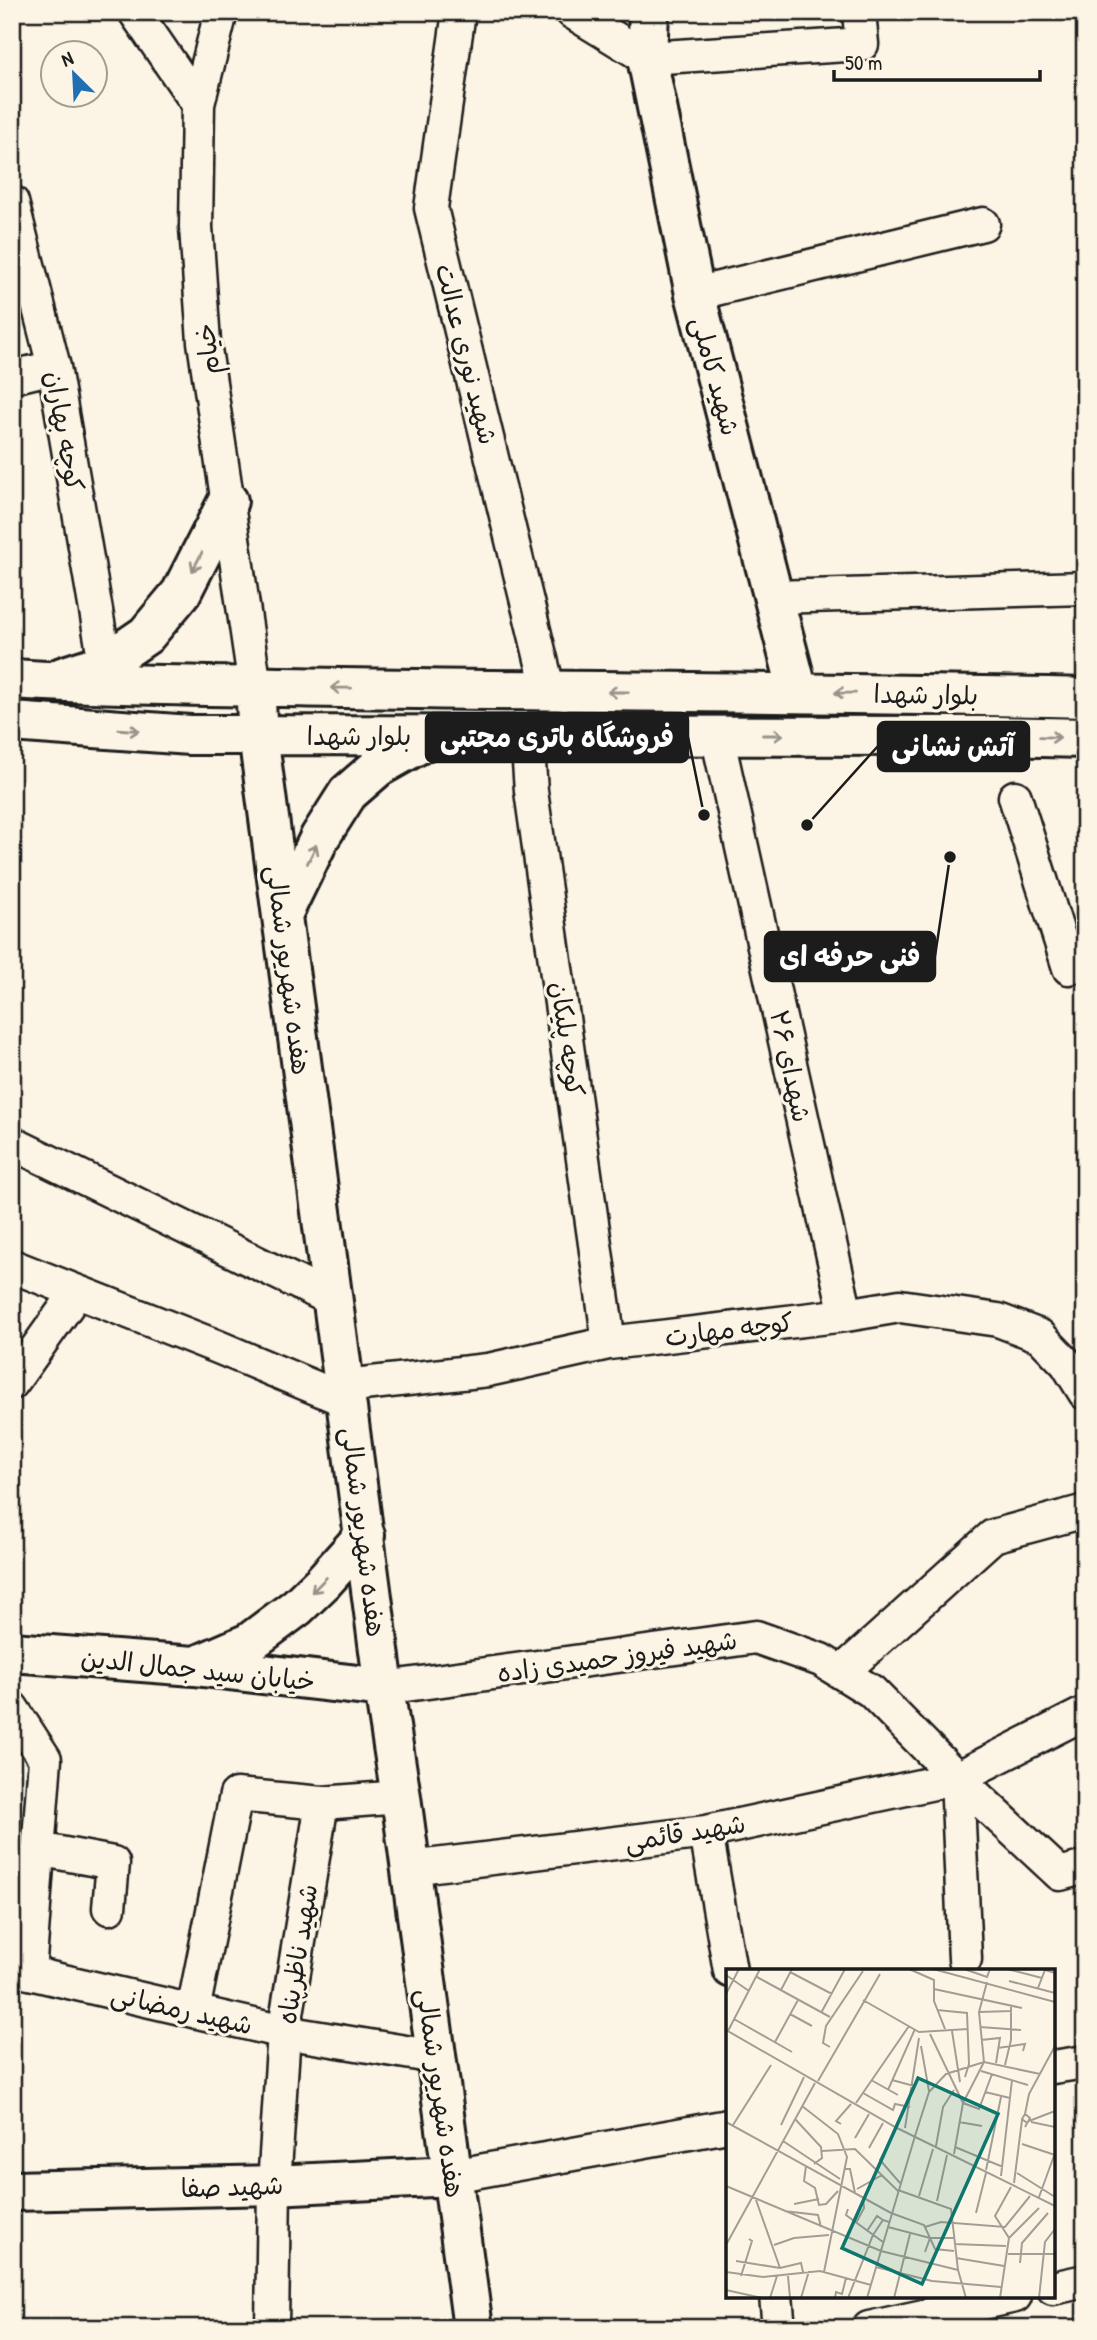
<svg xmlns="http://www.w3.org/2000/svg" width="1097" height="2340" font-family="'Patrick Hand','Playpen Sans Arabic',sans-serif">
	<rect width="100%" height="100%" fill="#fcf5e5"/>
	<filter id="ink" filterUnits="userSpaceOnUse"><feTurbulence type="fractalNoise" baseFrequency=".0143" numOctaves="2"/><feDisplacementMap in="SourceGraphic" scale="14" xChannelSelector="R" yChannelSelector="G"/><feConvolveMatrix kernelMatrix="1 2 1 2 8 2 1 2 1" color-interpolation-filters="sRGB"/></filter>
	<g filter="url(#ink)">
		<g fill="none" stroke-linecap="round" stroke-linejoin="round">
			<defs>
				<path id="street" d="M 135,12 L 198,104
					M 221,12 L 198,104 L 196,227 L 204,342 L 255,687
					M 459,12 L 431,208 L 549,692
					M 572,12 L 647,58 L 862,44 L 859,12
					M 12,202 L 54,367 L 105,663
					M 695,294 L 983,224
					M 12,377 L 54,367
					M 773,597 L 1085,588
					M 527,735 L 531,791 L 609,1343
					M 717,735 L 846,1315
					M 1015,797 L 1069,968
					M 12,1143 L 333,1300
					M 12,1266 L 218,1347 L 347,1401
					M 12,1383 L 77,1292
					M 345,1386 L 488,1370 L 609,1343 L 846,1315 L 900,1306 L 998,1320 L 1040,1336 L 1067,1364 L 1085,1393
					M 842,1672 L 993,1536 L 1085,1511
					M 384,1688 L 756,1637 L 821,1660 L 871,1691 L 957,1778 L 965,1959
					M 12,1708 L 45,1759 L 29,1973
					M 957,1778 L 1060,1874 L 1085,1867
					M 706,1832 L 730,1971
					M 38,1849 L 113,1863 L 109,1908
					M 410,1868 L 706,1832 L 957,1778 L 1085,1713
					M 12,1969 L 284,2032 L 436,2057
					M 193,2011 L 236,1795 L 322,1803
					M 1053,2067 L 1085,2062
					M 452,2176 L 728,2126
					M 1053,2288 L 1085,2281
					M 776,2296 L 779,2328
					M 272,2328 L 274,2185 L 284,2032 L 322,1803 L 401,1797
					M 869,2328 L 1015,2296"/>
				<path id="secondary" d="M 649,12 L 647,58 L 695,294 L 798,692
					M 62,677 L 105,663 L 146,635 L 181,593 L 228,501
					M 12,679 C 122,686 231,686 341,688 C 589,692 837,692 1085,698
					M 255,687 L 258,735 L 384,1688 L 401,1797 L 473,2328
					M 12,722 L 190,735 L 997,736 L 1085,738
					M 282,915 L 320,837 L 348,793 L 378,767 L 431,737
					M 12,1652 L 194,1666 L 384,1688
					M 198,1665 L 249,1643 L 297,1607 L 323,1582 L 365,1535
					M 12,2191 L 274,2185 L 452,2176"/>
			</defs>
			<!-- street casing -->
			<use href="#street" stroke="#1c1c1c" stroke-width="37"/>
			<!-- secondary casing -->
			<use href="#secondary" stroke="#1c1c1c" stroke-width="44"/>
			<!-- street -->
			<use href="#street" stroke="#fcf5e5" stroke-width="32"/>
			<!-- secondary -->
			<use href="#secondary" stroke="#fcf5e5" stroke-width="38"/>
		</g>
		<!-- one-way arrows -->
		<defs><path id="oneway-shaft" d="M-6 0H5M1.5-3L5.5 0L1.5 3" fill="none" stroke-width="1.6" stroke-linecap="round" stroke-linejoin="round" transform="scale(1.75)"/></defs>
		<g stroke="#97938b">
			<use href="#oneway-shaft" transform="translate(197 562) rotate(117)"/>
			<use href="#oneway-shaft" transform="translate(341 688) rotate(-179)"/>
			<use href="#oneway-shaft" transform="translate(618 692) rotate(180)"/>
			<use href="#oneway-shaft" transform="translate(845 693) rotate(-179)"/>
			<use href="#oneway-shaft" transform="translate(129 730) rotate(4)"/>
			<use href="#oneway-shaft" transform="translate(773 735)"/>
			<use href="#oneway-shaft" transform="translate(1050 737) rotate(2)"/>
			<use href="#oneway-shaft" transform="translate(312 854) rotate(-64)"/>
			<use href="#oneway-shaft" transform="translate(319 1585) rotate(135)"/>
		</g>
	</g>
	<g text-anchor="middle" dominant-baseline="central" stroke-width="6" stroke-linejoin="round" paint-order="stroke">
		<!-- street labels -->
		<g font-size="26" fill="#1c1c1c" stroke="#fcf5e5">
			<text transform="translate(207 349) rotate(-97)">خیام</text>
			<text transform="translate(467 354) rotate(76)">شهید نوری عدالت</text>
			<text transform="translate(716 376) rotate(75)">شهید کاملی</text>
			<text transform="translate(65 431) rotate(80)">کوچه بهاران</text>
			<text transform="translate(926 694) rotate(1)">بلوار شهدا</text>
			<text x="359" y="735">بلوار شهدا</text>
			<text transform="translate(289 970) rotate(83)">هفده شهریور شمالی</text>
			<text transform="translate(568 1039) rotate(82)">کوچه پلیکان</text>
			<text transform="translate(791 1066) rotate(78)">شهدای ۲۶</text>
			<text transform="translate(729 1329) rotate(-7)">کوچه مهارت</text>
			<text transform="translate(364 1532) rotate(83)">هفده شهریور شمالی</text>
			<text transform="translate(617 1656) rotate(-8)">شهید فیروز حمیدی زاده</text>
			<text transform="translate(198 1669) rotate(6)">خیابان سید جمال الدین</text>
			<text transform="translate(685 1832) rotate(-9)">شهید قائمی</text>
			<text transform="translate(297 1954) rotate(-81)">شهید ناظرپناه</text>
			<text transform="translate(182 2009) rotate(13)">شهید رمضانی</text>
			<text transform="translate(441 2093) rotate(82)">هفده شهریور شمالی</text>
			<text transform="translate(232 2186) rotate(-2)">شهید صفا</text>
		</g>
	</g>
	<!-- overview -->
	<g transform="translate(726 1969)">
		<rect width="329" height="329" fill="#fcf5e5"/>
		<path fill="none" stroke="#a29e95" stroke-width="2" d="M 183,0 L 208,11 L 208,32 L 219,60M 207,0 L 329,33M 238,0 L 261,8 L 264,0M 281,0 L 316,9M 64,3 L 106,25M 0,6 L 23,22M 31,8 L 104,48M 283,12 L 329,24M 312,19 L 319,1 L 329,4M 208,20 L 296,39M 55,21 L 66,0M 0,25 L 13,0M 137,31 L 193,63 L 242,60M 211,41 L 241,44 L 243,95 L 239,108M 253,43 L 286,42M 95,44 L 119,0M 64,45 L 86,57M 8,50 L 66,83M 254,58 L 295,61M 0,61 L 171,159 L 329,237M 2,62 L 34,0M 226,62 L 234,113M 204,65 L 237,134M 255,71 L 274,69 L 270,94M 49,73 L 72,31M 195,77 L 203,122M 104,78 L 97,74 L 100,57 L 137,2M 272,79 L 299,75 L 297,82M 279,96 L 285,71 L 285,36M 255,102 L 302,116M 145,111 L 172,126M 166,111 L 188,117M 92,112 L 154,5M 162,121 L 189,60M 259,123 L 284,129M 137,124 L 167,141 L 169,135 L 184,138M 130,134 L 183,57M 237,134 L 253,140 L 266,105M 76,137 L 112,165 L 121,188 L 98,303M 299,145 L 303,125 L 329,77M 69,150 L 95,178 L 96,189 L 88,195M 303,152 L 329,142M 0,153 L 165,244M 233,153 L 256,157M 305,153 L 329,158M 115,155 L 110,152 L 125,135M 7,156 L 45,96M 55,156 L 78,108M 299,158 L 304,149 L 299,145 L 296,150 L 301,154M 179,159 L 193,69M 169,162 L 154,191 L 174,214M 189,167 L 203,123 L 220,105 L 258,93 L 314,105M 129,169 L 143,145M 57,172 L 114,210M 296,175 L 329,186M 210,177 L 217,138 L 228,121M 229,178 L 277,198M 143,179 L 157,154M 96,182 L 129,180 L 172,222M 228,185 L 237,134 L 258,93 L 253,43 L 261,13M 80,197 L 78,212 L 89,219 L 93,236 L 100,235 L 112,222M 118,200 L 124,200 L 129,224M 260,201 L 275,128M 291,204 L 329,228M 275,207 L 286,111M 288,214 L 296,151M 0,217 L 155,282 L 232,301M 131,220 L 156,206M 172,221 L 225,240 L 232,301 L 240,329M 193,227 L 207,180M 313,228 L 329,184M 30,231 L 54,299M 211,232 L 221,186M 68,235 L 93,230M 122,240 L 120,246 L 157,273M 58,242 L 92,246 L 95,258M 165,244 L 198,256 L 204,269 L 199,283M 250,244 L 260,204M 130,254 L 138,239 L 137,228M 162,258 L 204,269 L 228,269M 199,258 L 215,253 L 279,258 L 304,227M 141,262 L 151,247 L 157,251M 204,269 L 209,280 L 228,282M 283,269 L 313,239M 228,275 L 280,277M 0,276 L 89,114M 48,276 L 68,269 L 103,266M 282,285 L 329,285M 230,289 L 278,297M 10,292 L 54,299 L 75,294 L 77,303M 294,294 L 296,274 L 322,244M 150,298 L 206,312 L 275,318M 0,303 L 37,308 L 94,302 L 145,316M 15,307 L 26,272 L 23,270M 62,307 L 64,329M 0,321 L 36,329M 44,329 L 51,307M 75,329 L 83,302M 109,329 L 110,323 L 116,325 L 120,309M 122,329 L 147,266 L 157,251 L 163,253M 141,329 L 189,167M 168,329 L 184,265M 274,329 L 283,269 L 269,247 L 285,218M 313,329 L 319,273 L 329,260"/>
		<path fill="#0f766e" fill-opacity="0.15" stroke="#0f766e" stroke-width="3.5" d="M 192,109 L 272,145 L 196,315 L 116,279 Z"/>
		<rect width="329" height="329" fill="none" stroke="#1c1c1c" stroke-width="3.5"/>
	</g>
	<!-- callouts -->
	<path fill="none" stroke="#1c1c1c" stroke-width="2.5" d="M704 815L688 737M807 825L878 746M950 857L935 956"/>
	<g fill="#1c1c1c" stroke="#fcf5e5" stroke-width="2.5">
		<circle cx="704" cy="815" r="7"/>
		<circle cx="807" cy="825" r="7"/>
		<circle cx="950" cy="857" r="7"/>
	</g>
	<g fill="#1c1c1c" stroke="#1c1c1c" stroke-width="2.5">
		<rect x="426" y="713" width="262" height="49" rx="7"/>
		<rect x="878" y="722" width="151" height="49" rx="7"/>
		<rect x="765" y="932" width="170" height="49" rx="7"/>
	</g>
	<g font-size="28" text-anchor="middle" font-weight="bold" fill="#fff">
		<text x="557" y="747">فروشگاه باتری مجتبی</text>
		<text x="953" y="756">آتش نشانی</text>
		<text x="850" y="966">فنی حرفه ای</text>
	</g>
	<!-- margin -->
	<rect width="1097" height="2340" fill="none" stroke="#fcf5e5" stroke-width="42"/>
	<rect x="21" y="21" width="1055" height="2298" fill="none" stroke="#1c1c1c" stroke-width="2.5" filter="url(#ink)"/>
	<!-- north arrow -->
	<g transform="translate(74 74) rotate(336)"><circle r="33" fill="#fcf5e5" stroke="#a29e95" stroke-width="2"/>
	<path d="M0-5L12 26L0 18L-12 26Z" fill="#1f6fb2"/>
	<text y="-10" font-size="19" font-weight="bold" text-anchor="middle" fill="#1c1c1c">N</text>
	</g>
	<!-- scale -->
	<path d="M834 70v10h206v-10" fill="none" stroke="#1c1c1c" stroke-width="3.5"/>
	<text x="845" y="70" font-size="21" fill="#1c1c1c" stroke="#fcf5e5" stroke-width="5" paint-order="stroke">50 m</text>
</svg>
